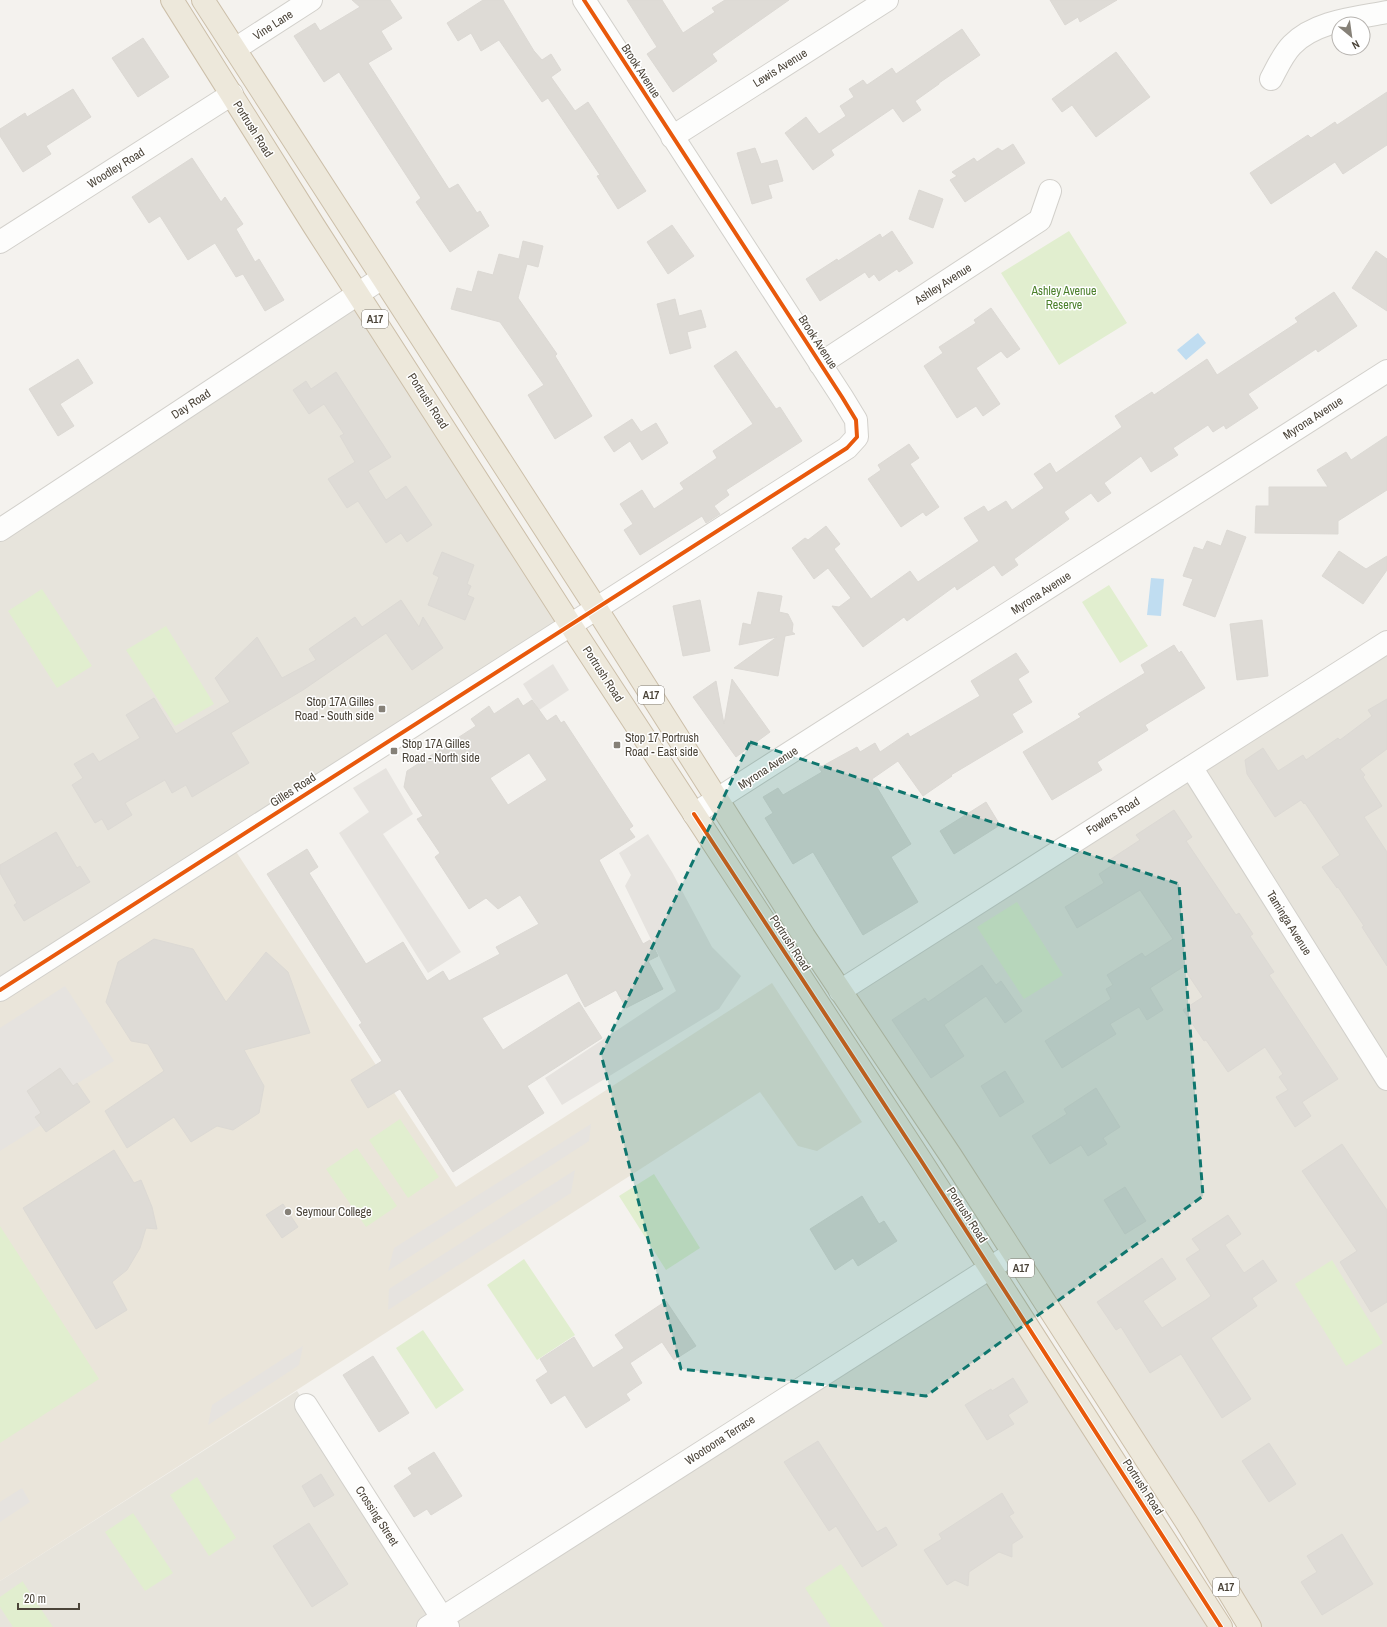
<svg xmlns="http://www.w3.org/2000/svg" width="1387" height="1627" font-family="'Archivo Narrow',sans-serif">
	<rect width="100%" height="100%" fill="#f4f2ee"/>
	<!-- residential -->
	<path fill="#e7e4dc" d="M 358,294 L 571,624 L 0,990 L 0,530 Z
		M 1387,642 L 1387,1627 L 1250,1627 L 840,991 Z
		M 990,1269 L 1221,1627 L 0,1627 L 0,1581 L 297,1391 L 442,1617 Z"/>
	<!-- education -->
	<path fill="#eae5da" d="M 233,847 L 456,1187 L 772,983 L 862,1122 L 817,1151 L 798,1146 L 760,1092 L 0,1581 L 0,992 Z"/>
	<!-- green -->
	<path fill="#e1eecf" d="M 1069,231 L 1127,323 L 1059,365 L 1001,273 Z
		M 1109,585 L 1148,646 L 1120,663 L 1082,602 Z
		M 42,589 L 92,666 L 57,688 L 8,611 Z
		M 166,626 L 214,704 L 175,726 L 126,650 Z
		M 1017,902 L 1063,975 L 1024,999 L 977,927 Z
		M 400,1119 L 439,1177 L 408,1198 L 369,1140 Z
		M 357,1148 L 397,1206 L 366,1227 L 326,1169 Z
		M 654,1174 L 700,1248 L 666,1270 L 619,1196 Z
		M 0,1226 L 99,1379 L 0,1443 Z
		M 524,1259 L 575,1335 L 537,1360 L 487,1285 Z
		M 1332,1260 L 1383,1343 L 1346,1366 L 1295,1284 Z
		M 423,1330 L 464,1390 L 436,1409 L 396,1348 Z
		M 197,1477 L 236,1538 L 209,1556 L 170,1495 Z
		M 133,1513 L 173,1573 L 145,1591 L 105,1532 Z
		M 841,1564 L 884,1627 L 831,1627 L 805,1588 Z
		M 23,1581 L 23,1582 L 53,1627 L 13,1627 L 0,1607 L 0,1597 Z"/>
	<!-- parking -->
	<path fill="#e6e3df" d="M 553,664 L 569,690 L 539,710 L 523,684 Z
		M 386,768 L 413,814 L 383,834 L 461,952 L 428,973 L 339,833 L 369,812 L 353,788 Z
		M 648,834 L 672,872 L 712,947 L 741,976 L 719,1009 L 562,1105 L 545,1078 L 676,991 L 625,886 L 631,875 L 619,853 Z
		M 65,986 L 114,1061 L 73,1086 L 60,1068 L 27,1091 L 41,1113 L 35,1117 L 41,1125 L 0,1151 L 0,1028 Z
		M 591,1124 L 589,1141 L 388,1271 L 394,1248 Z
		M 575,1170 L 571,1193 L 388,1310 L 389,1289 Z
		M 303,1346 L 299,1365 L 208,1425 L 212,1405 Z
		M 22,1488 L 30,1502 L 0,1522 L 0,1502 Z"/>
	<!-- water -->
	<path fill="#c0ddf1" d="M 1198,333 L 1206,343 L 1186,360 L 1177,350 Z
		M 1151,578 L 1164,579 L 1161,616 L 1147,615 Z"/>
	<!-- building -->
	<path fill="#dedbd6" stroke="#dcd9d4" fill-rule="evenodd" d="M 352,0 L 390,0 L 402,18 L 381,31 L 392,49 L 368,63 L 449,189 L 458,184 L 477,213 L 480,211 L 489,226 L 450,252 L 416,202 L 421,198 L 339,72 L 324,82 L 294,36 L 315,23 L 320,31 L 360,7 Z
		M 483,0 L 503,0 L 534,51 L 542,60 L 551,54 L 561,70 L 551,77 L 575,111 L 588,102 L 646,191 L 618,209 L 597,176 L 600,175 L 548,98 L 542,102 L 499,40 L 481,51 L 471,33 L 458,41 L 447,23 Z
		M 627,0 L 662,0 L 683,33 L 715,12 L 712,8 L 725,0 L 789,0 L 712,54 L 717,61 L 673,92 L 647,54 L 657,47 Z
		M 1050,0 L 1117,0 L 1080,22 L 1078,17 L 1065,25 Z
		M 962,29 L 980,55 L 939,83 L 939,84 L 915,101 L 921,110 L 903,122 L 893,108 L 831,150 L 834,155 L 813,170 L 785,133 L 806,117 L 819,134 L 846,116 L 840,106 L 854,97 L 849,89 L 863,80 L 867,85 L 892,68 L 896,74 Z
		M 143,38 L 169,77 L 138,97 L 112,58 Z
		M 1116,52 L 1150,97 L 1096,137 L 1072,105 L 1062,112 L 1052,99 Z
		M 73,89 L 91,117 L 46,146 L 51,154 L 23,172 L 0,136 L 0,129 L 25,113 L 27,117 Z
		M 1387,92 L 1387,145 L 1343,174 L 1335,162 L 1271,204 L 1250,173 L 1308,135 L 1311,138 L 1335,122 L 1337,125 Z
		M 1013,144 L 1025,163 L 965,202 L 950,180 L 957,176 L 952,172 L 974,158 L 977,162 L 998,148 L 1002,151 Z
		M 755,148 L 761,164 L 777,160 L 783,181 L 768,185 L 772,198 L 752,204 L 737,153 Z
		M 192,158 L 221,202 L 225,197 L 243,224 L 236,229 L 255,262 L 259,259 L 284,300 L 265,311 L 243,274 L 236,277 L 215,243 L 188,260 L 160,216 L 149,223 L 132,197 Z
		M 919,190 L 943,199 L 933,228 L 909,219 Z
		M 672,225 L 694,256 L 668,274 L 647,242 Z
		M 892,231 L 913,263 L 899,272 L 897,269 L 879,281 L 874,274 L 869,278 L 865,272 L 820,301 L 806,279 L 837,259 L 838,261 L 880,234 L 882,238 Z
		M 523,241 L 543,246 L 538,267 L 527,264 L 518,298 L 557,354 L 555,356 L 592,416 L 555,439 L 528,395 L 544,385 L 500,322 L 451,309 L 457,288 L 472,292 L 478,271 L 493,275 L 499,254 L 519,259 Z
		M 1376,251 L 1387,259 L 1387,311 L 1352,288 Z
		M 1334,292 L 1357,326 L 1318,352 L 1316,349 L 1248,394 L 1258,408 L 1226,429 L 1224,425 L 1213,432 L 1208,425 L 1173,448 L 1178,455 L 1151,472 L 1141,456 L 1104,483 L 1111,493 L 1098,502 L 1091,493 L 1064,512 L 1069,519 L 1014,559 L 1018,565 L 1002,576 L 994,565 L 957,590 L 955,586 L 907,621 L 904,617 L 863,647 L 832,606 L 839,607 L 851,598 L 828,568 L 814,579 L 792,548 L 805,538 L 808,540 L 826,526 L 840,544 L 834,549 L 871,599 L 910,571 L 918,582 L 979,541 L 964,518 L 984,506 L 988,512 L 1006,501 L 1012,510 L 1044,488 L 1034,474 L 1050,463 L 1056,473 L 1122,427 L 1115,416 L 1152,392 L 1154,395 L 1207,359 L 1217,375 L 1298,322 L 1295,318 Z
		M 675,299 L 679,316 L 701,310 L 706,327 L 687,332 L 691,348 L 670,354 L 657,304 Z
		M 991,308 L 1020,349 L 1007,358 L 1001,351 L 976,368 L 1000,404 L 983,416 L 976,406 L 957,418 L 924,366 L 943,353 L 939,347 L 976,323 L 974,320 Z
		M 736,351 L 776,409 L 780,407 L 802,441 L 726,490 L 729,495 L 714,506 L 720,514 L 706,523 L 702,516 L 640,555 L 624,530 L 633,524 L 620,504 L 642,490 L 654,509 L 684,489 L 680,483 L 717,458 L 713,451 L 753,424 L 714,366 Z
		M 78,359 L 93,383 L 60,404 L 74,426 L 58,436 L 29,389 Z
		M 336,372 L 391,457 L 368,471 L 386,500 L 406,486 L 432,525 L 407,542 L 401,533 L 386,543 L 358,501 L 347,508 L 328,479 L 355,462 L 340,436 L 344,434 L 324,404 L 309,414 L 293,390 L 306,381 L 311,389 Z
		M 632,419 L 641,432 L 656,423 L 668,443 L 642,460 L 630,441 L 614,452 L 604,437 Z
		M 1387,436 L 1387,490 L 1338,521 L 1338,534 L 1255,533 L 1256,506 L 1269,506 L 1269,487 L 1328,487 L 1317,470 L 1346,452 L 1351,460 Z
		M 909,444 L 919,458 L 910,464 L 939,507 L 926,516 L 923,512 L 901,527 L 868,479 L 881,470 L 878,465 Z
		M 1227,530 L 1246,537 L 1215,617 L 1183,605 L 1193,579 L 1183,576 L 1194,547 L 1203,550 L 1207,541 L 1221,546 Z
		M 1339,551 L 1366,569 L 1387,556 L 1387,570 L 1363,604 L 1322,576 Z
		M 442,552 L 474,565 L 467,584 L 471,586 L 467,595 L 474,598 L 465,620 L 428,605 L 439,577 L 433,574 Z
		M 758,592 L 782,596 L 779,612 L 788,614 L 793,624 L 792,632 L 795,634 L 785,636 L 778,676 L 734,668 L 777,637 L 739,645 L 743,623 L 751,625 Z
		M 401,600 L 419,627 L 423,617 L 443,648 L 412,670 L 386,633 L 303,690 L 231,733 L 249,763 L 192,797 L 186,785 L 172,793 L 165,780 L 125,803 L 132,815 L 108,830 L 102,819 L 95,823 L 72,785 L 83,778 L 74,764 L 93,753 L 99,762 L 140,738 L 126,715 L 154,698 L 176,734 L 230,702 L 215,678 L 257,637 L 282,678 L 316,660 L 309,649 L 355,617 L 362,627 Z
		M 700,600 L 710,651 L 683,656 L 673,606 Z
		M 1262,620 L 1268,676 L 1237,680 L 1230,624 Z
		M 1174,645 L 1179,653 L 1181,651 L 1205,688 L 1145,725 L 1148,730 L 1097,762 L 1102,770 L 1052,800 L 1023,752 L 1081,717 L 1078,714 L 1145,673 L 1141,665 Z
		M 1016,653 L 1029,672 L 1018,679 L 1032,702 L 1012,714 L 1023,732 L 951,775 L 952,776 L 923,796 L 898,761 L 872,779 L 911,844 L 891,857 L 918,902 L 863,935 L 813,852 L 793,864 L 765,818 L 773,813 L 763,797 L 778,788 L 783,795 L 822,772 L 819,768 L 857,747 L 860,752 L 875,743 L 880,752 L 908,733 L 910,737 L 980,696 L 971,681 Z
		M 732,679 L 770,732 L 736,757 L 693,697 L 716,681 L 724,724 Z
		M 518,698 L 523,706 L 532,700 L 547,721 L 556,715 L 561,723 L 564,721 L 633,826 L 629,829 L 635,837 L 599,860 L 643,944 L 650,940 L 658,956 L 648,961 L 663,989 L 626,1008 L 616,990 L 585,1007 L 567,973 L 482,1018 L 503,1050 L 579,1002 L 602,1038 L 527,1086 L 544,1113 L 453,1172 L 400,1089 L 368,1108 L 351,1080 L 382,1061 L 359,1025 L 362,1023 L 267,874 L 307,849 L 318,867 L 309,873 L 366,964 L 403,942 L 427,981 L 443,971 L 449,981 L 500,954 L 496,947 L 539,924 L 520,895 L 498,909 L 486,898 L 469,909 L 435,857 L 440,853 L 417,819 L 423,816 L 404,787 L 407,771 L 476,726 L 471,719 L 489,706 L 494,714 ZM 529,753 L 547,780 L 508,805 L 490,778 Z
		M 1387,699 L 1387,749 L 1360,769 L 1365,775 L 1363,777 L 1382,806 L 1364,817 L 1387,852 L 1387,966 L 1362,927 L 1364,926 L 1338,887 L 1337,888 L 1322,867 L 1340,855 L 1305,803 L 1304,804 L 1301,800 L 1275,817 L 1247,774 L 1245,760 L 1263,748 L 1278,771 L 1303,755 L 1306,760 L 1338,738 L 1340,740 L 1372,716 L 1368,710 Z
		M 986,802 L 1000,825 L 954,854 L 940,831 Z
		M 1174,810 L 1192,837 L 1186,841 L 1236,915 L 1239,913 L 1253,934 L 1250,936 L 1274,972 L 1269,975 L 1338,1079 L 1302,1102 L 1311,1116 L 1295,1127 L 1276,1097 L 1288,1090 L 1279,1077 L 1283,1074 L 1265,1047 L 1228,1072 L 1206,1040 L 1204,1041 L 1183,1010 L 1203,997 L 1183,967 L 1150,988 L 1163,1010 L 1147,1020 L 1139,1007 L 1110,1024 L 1116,1034 L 1062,1068 L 1045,1041 L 1111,999 L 1106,989 L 1113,985 L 1107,975 L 1142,953 L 1145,957 L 1173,939 L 1140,890 L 1077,928 L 1065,907 L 1104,883 L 1099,874 L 1114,864 L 1111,859 L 1140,840 L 1136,835 Z
		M 56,832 L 77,868 L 80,866 L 90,882 L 24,921 L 14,905 L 17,903 L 0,873 L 0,865 Z
		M 154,939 L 193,949 L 226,1002 L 266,952 L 288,972 L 310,1033 L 244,1050 L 264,1086 L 259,1113 L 233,1130 L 217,1126 L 191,1142 L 174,1117 L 127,1148 L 105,1111 L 164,1071 L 148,1044 L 131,1041 L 106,1002 L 118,962 Z
		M 982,965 L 996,985 L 1001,981 L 1022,1011 L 1005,1023 L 986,996 L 944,1025 L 964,1056 L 931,1078 L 892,1020 L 925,998 L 928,1002 Z
		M 60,1068 L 73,1086 L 77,1083 L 90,1102 L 46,1132 L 35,1117 L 41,1113 L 27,1091 Z
		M 1005,1071 L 1024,1102 L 1000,1117 L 981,1086 Z
		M 1096,1088 L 1120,1127 L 1103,1138 L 1107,1144 L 1088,1156 L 1081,1145 L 1050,1164 L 1032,1136 L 1067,1114 L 1064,1109 Z
		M 1342,1144 L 1387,1210 L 1387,1302 L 1371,1312 L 1340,1262 L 1357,1251 L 1302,1171 Z
		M 114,1150 L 134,1183 L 141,1180 L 152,1207 L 157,1229 L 146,1228 L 140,1248 L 127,1270 L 112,1282 L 127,1310 L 96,1329 L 23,1208 Z
		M 1125,1187 L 1146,1221 L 1125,1234 L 1104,1200 Z
		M 862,1196 L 879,1224 L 884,1221 L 897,1241 L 858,1266 L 853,1258 L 835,1270 L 810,1229 Z
		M 283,1204 L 298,1227 L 282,1238 L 266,1215 Z
		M 1228,1215 L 1241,1234 L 1225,1245 L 1244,1273 L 1263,1260 L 1277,1281 L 1252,1298 L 1257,1306 L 1211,1338 L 1251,1399 L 1222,1418 L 1181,1354 L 1150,1373 L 1121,1327 L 1116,1330 L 1097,1302 L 1162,1258 L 1176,1279 L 1143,1301 L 1162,1328 L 1206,1300 L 1211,1296 L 1186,1259 L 1200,1250 L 1192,1239 Z
		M 666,1301 L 696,1346 L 674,1360 L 662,1342 L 630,1363 L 642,1383 L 626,1394 L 630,1400 L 586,1428 L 565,1395 L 551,1404 L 536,1380 L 548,1372 L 540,1359 L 574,1337 L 593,1368 L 624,1348 L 615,1335 Z
		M 373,1356 L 409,1413 L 379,1432 L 343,1375 Z
		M 1013,1378 L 1028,1402 L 1008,1415 L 1014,1424 L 987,1440 L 965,1405 L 991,1389 L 992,1391 Z
		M 818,1441 L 877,1532 L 886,1527 L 897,1545 L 862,1567 L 836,1526 L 829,1531 L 784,1462 Z
		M 1269,1443 L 1296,1484 L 1269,1502 L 1242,1461 Z
		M 434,1452 L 462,1496 L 431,1515 L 427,1509 L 414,1517 L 394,1486 L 412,1474 L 408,1468 Z
		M 321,1474 L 334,1495 L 314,1507 L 302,1486 Z
		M 1002,1493 L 1014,1513 L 1009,1516 L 1023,1537 L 1012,1544 L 1012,1557 L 999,1552 L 969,1572 L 968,1586 L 955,1580 L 947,1585 L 924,1550 L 942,1539 L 939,1534 Z
		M 309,1523 L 348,1584 L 312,1607 L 273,1546 Z
		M 1342,1534 L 1373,1584 L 1322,1615 L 1301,1582 L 1317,1572 L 1307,1556 Z"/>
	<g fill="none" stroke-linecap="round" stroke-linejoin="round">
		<defs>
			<path id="minor" d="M 235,49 L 311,0
				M 1271,79 C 1277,68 1283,54 1292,45 C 1315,21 1356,18 1387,12
				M 672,137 L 887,0
				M 0,242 L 232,94
				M 820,364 L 1040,220 L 1050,191
				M 0,530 L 382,278
				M 1191,767 L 1387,1079
				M 694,814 L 1387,371
				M 0,990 L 847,448 L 857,437 L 856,420 L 842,397 L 584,0
				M 840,991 L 1387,642
				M 306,1405 L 448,1627
				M 428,1627 L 1012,1254"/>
			<path id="highway" d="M 172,0 L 314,226 L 579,638 L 920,1159 L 1221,1627
				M 203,0 L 596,608 L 804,936 L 951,1156 L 1187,1523 L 1250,1627"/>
		</defs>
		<!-- minor casing -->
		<use href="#minor" stroke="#d2d0cb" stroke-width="24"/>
		<!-- highway casing -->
		<use href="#highway" stroke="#ccbfa9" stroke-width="24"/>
		<!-- minor -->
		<use href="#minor" stroke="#fdfdfc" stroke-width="22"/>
		<!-- highway -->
		<use href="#highway" stroke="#ede8db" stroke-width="22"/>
		<defs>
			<path id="cycleway" d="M 694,814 L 920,1159 L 1221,1627
				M 0,990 L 847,448 L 857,437 L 856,420 L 842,397 L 584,0"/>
		</defs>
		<!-- cycleway casing -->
		<use href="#cycleway" stroke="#fff" stroke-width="6"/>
		<!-- cycleway -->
		<use href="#cycleway" stroke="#e8590c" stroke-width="4"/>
	</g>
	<!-- marked area -->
	<path fill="#0f766e" fill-opacity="0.2" stroke="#0f766e" stroke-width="3" stroke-dasharray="8 5" stroke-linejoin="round" d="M 750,742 L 1179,884 L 1203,1196 L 926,1396 L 681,1369 L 601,1054 Z"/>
	<!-- markers -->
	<g fill="#868178" stroke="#fff" stroke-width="1.5">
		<rect x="378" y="705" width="8" height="8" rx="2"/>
		<rect x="613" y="741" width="8" height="8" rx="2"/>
		<rect x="390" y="747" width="8" height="8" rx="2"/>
		<circle cx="288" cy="1212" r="4"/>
	</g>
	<g text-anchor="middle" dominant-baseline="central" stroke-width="3" stroke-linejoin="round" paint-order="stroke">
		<!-- shield labels -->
		<g fill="#fff" stroke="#817c74" stroke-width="1">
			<rect x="362" y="310" width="26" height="18" rx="3"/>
			<rect x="638" y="686" width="26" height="18" rx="3"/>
			<rect x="1008" y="1259" width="26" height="18" rx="3"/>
			<rect x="1213" y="1578" width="26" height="18" rx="3"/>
		</g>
		<g font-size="11" font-weight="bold" fill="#4b4439">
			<text x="375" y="319">A17</text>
			<text x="651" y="695">A17</text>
			<text x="1021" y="1268">A17</text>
			<text x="1226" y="1587">A17</text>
		</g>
		<!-- street labels -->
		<g font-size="12" fill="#4b4439" stroke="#fff">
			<text transform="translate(273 25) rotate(-33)">Vine Lane</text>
			<text transform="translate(780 68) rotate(-32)">Lewis Avenue</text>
			<text transform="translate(641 71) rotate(57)">Brook Avenue</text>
			<text transform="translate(253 129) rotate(58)">Portrush Road</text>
			<text transform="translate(116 168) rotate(-32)">Woodley Road</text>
			<text transform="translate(943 284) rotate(-33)">Ashley Avenue</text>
			<text transform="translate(818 342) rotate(57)">Brook Avenue</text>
			<text transform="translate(428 401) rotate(57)">Portrush Road</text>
			<text transform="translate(191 404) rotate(-33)">Day Road</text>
			<text transform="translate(1313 418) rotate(-33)">Myrona Avenue</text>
			<text transform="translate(1041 593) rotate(-33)">Myrona Avenue</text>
			<text transform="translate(603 674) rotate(57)">Portrush Road</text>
			<text transform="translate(768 768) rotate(-33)">Myrona Avenue</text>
			<text transform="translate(293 790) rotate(-33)">Gilles Road</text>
			<text transform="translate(1113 816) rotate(-32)">Fowlers Road</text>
			<text transform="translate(1289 923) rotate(58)">Taminga Avenue</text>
			<text transform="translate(790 943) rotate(57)">Portrush Road</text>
			<text transform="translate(967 1215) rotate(57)">Portrush Road</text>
			<text transform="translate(720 1440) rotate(-33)">Wootoona Terrace</text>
			<text transform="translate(1143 1487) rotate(57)">Portrush Road</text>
			<text transform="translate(377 1516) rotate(57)">Crossing Street</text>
		</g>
		<!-- park labels -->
		<g font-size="12" fill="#4a7f2a" stroke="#fff">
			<text x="1064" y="291">Ashley Avenue<tspan x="1064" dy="14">Reserve</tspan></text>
		</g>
		<!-- poi labels -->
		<g font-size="12" fill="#4b4439" stroke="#fff" text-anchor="start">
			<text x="374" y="702" text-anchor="end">Stop 17A Gilles<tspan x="374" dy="14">Road - South side</tspan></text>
			<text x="625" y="738">Stop 17 Portrush<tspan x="625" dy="14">Road - East side</tspan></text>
			<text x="402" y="744">Stop 17A Gilles<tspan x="402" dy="14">Road - North side</tspan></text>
			<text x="296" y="1212">Seymour College</text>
		</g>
	</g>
	<!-- north arrow -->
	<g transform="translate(1351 36) rotate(151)"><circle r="19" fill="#ffffff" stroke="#b7b4b0"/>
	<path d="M0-3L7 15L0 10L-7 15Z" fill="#868178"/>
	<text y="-6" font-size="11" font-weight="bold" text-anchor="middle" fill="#4b4439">N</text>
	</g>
	<!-- scale -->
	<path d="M18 1603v6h61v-6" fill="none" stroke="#4b4439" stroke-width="2"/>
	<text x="24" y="1603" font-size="12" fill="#4b4439" stroke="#ffffff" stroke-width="3" paint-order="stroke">20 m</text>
</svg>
